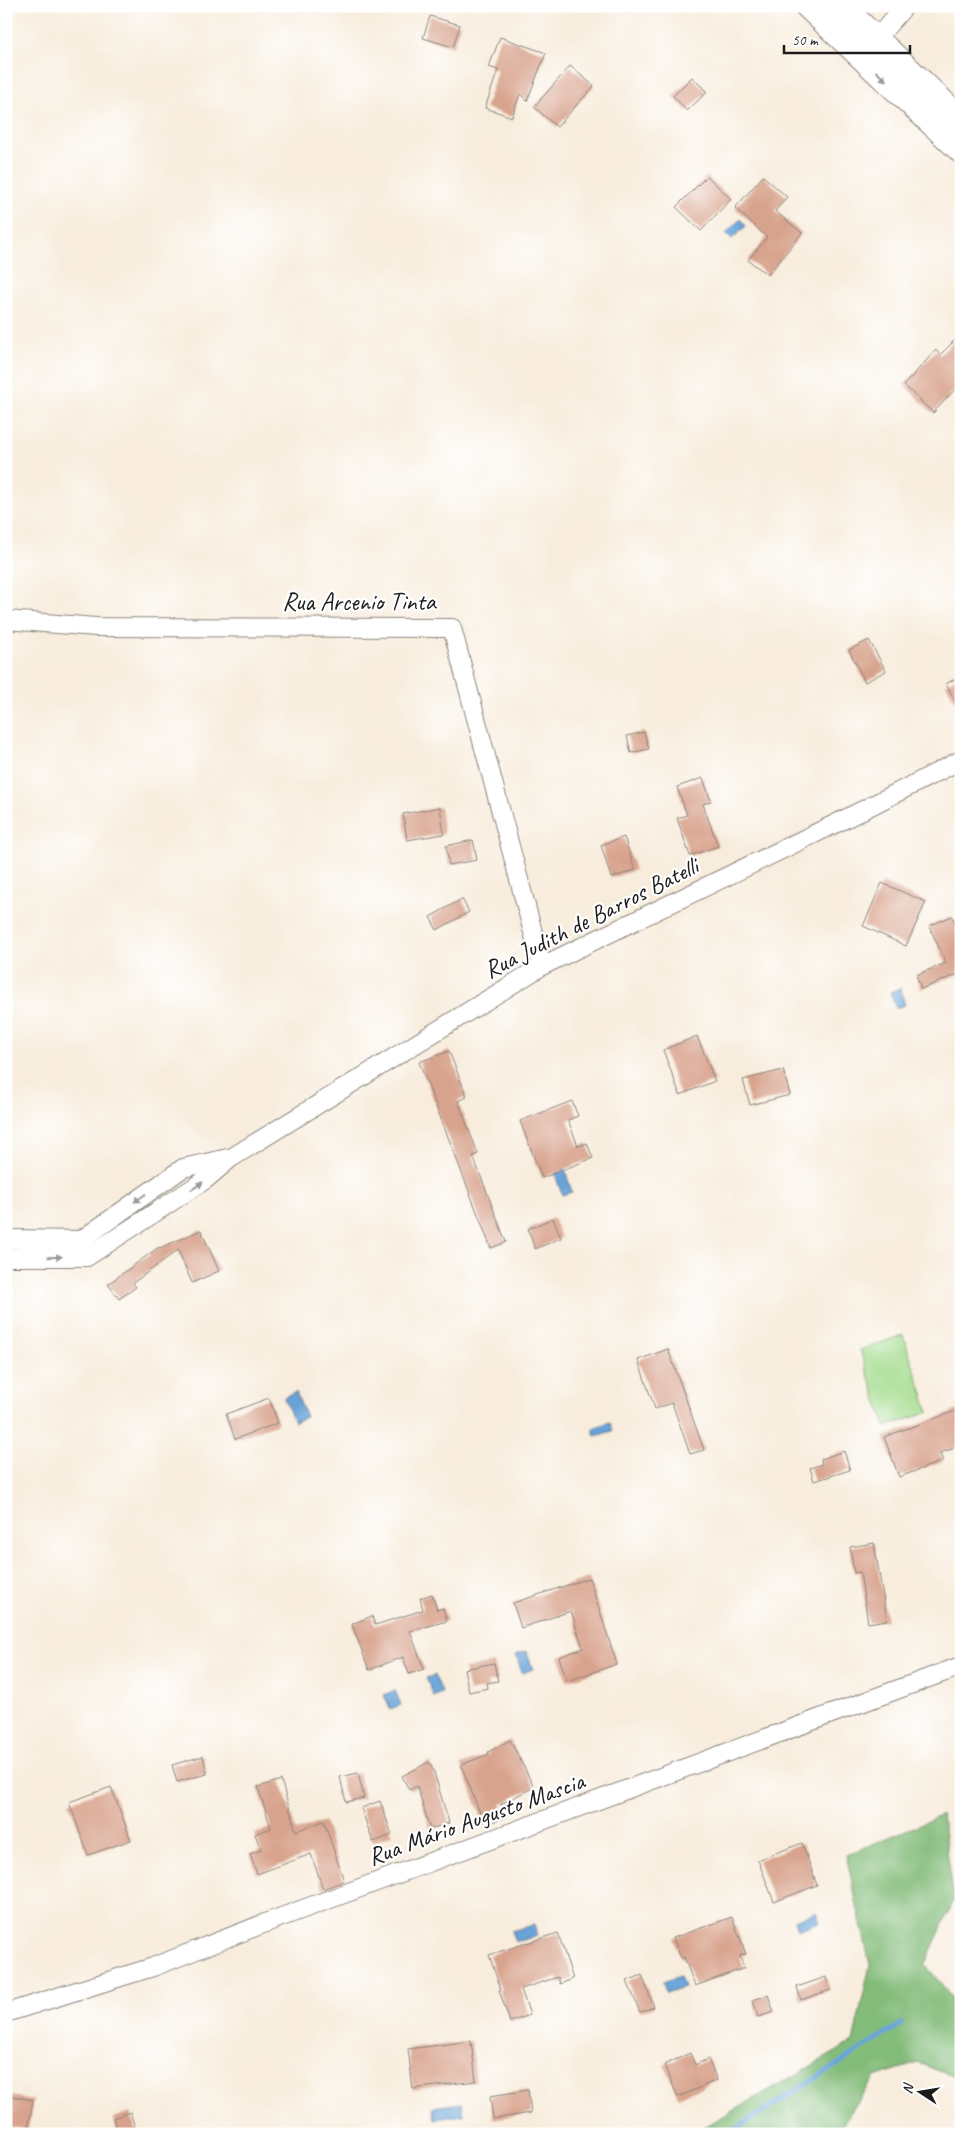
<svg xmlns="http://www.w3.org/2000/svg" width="967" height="2140" font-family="Caveat,sans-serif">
	<rect width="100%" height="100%" fill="#fff"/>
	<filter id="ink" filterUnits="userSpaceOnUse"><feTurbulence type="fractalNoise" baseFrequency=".02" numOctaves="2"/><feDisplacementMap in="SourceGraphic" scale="10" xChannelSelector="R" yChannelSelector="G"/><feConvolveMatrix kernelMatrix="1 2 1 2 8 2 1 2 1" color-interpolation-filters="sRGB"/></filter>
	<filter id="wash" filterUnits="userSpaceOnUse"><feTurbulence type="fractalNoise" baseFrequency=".0096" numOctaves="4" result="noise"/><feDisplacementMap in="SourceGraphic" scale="20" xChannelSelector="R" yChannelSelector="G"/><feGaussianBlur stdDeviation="1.12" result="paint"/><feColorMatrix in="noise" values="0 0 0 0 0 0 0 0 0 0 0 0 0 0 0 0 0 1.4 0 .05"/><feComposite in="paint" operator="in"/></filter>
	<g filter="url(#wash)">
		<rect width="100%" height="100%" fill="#f8eddd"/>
		<!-- green -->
		<path fill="#a4dc8e" stroke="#607c55" d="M 903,1335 L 929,1412 L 886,1427 L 860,1350 Z"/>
		<!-- forest -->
		<path fill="#83bc79" stroke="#506c4a" d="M 942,1815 L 954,1900 L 925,1964 L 955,2002 L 961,2004 L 961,2079 L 918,2063 L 874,2077 L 836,2134 L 692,2134 L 853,2042 L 870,1965 L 846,1855 Z"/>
		<!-- water -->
		<path fill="#69a4d9" stroke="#42607a" d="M 740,219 L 746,226 L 732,239 L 726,233 Z
			M 900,988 L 905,1005 L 896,1008 L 890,992 Z
			M 565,1170 L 572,1192 L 562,1195 L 555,1174 Z
			M 296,1392 L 306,1417 L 294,1422 L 284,1398 Z
			M 610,1422 L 613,1431 L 595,1436 L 593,1428 Z
			M 526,1651 L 533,1669 L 522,1673 L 516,1655 Z
			M 435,1675 L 442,1693 L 434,1697 L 426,1678 Z
			M 395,1690 L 401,1705 L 390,1709 L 384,1695 Z
			M 816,1912 L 820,1922 L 797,1930 L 794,1920 Z
			M 534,1925 L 537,1936 L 515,1942 L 511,1931 Z
			M 680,1976 L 684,1987 L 666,1993 L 663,1982 Z
			M 462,2103 L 464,2115 L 435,2119 L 433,2107 Z"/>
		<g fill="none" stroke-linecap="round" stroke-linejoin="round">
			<!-- stream -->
			<path stroke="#69a4d9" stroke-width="5" d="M 728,2134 L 901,2024"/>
		</g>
		<g id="blocks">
			<!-- building -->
			<path fill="#d8a38c" d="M 430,16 L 460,25 L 453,47 L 423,38 Z
				M 500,37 L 546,53 L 527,101 L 520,94 L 512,117 L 485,108 L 498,70 L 489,67 Z
				M 570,66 L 594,86 L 557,127 L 534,107 Z
				M 692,77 L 707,92 L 687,111 L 673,96 Z
				M 707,176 L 731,199 L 701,231 L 676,207 Z
				M 763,176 L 787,197 L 775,211 L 802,233 L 768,275 L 748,260 L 767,237 L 735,208 Z
				M 961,334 L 961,383 L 933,413 L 904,385 L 936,350 L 940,355 Z
				M 869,640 L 886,671 L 865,682 L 849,650 Z
				M 961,675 L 961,711 L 946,684 Z
				M 644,732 L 649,749 L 631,753 L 627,736 Z
				M 703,778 L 711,801 L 703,804 L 718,846 L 690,856 L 677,818 L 687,815 L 677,787 Z
				M 440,807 L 444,834 L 407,840 L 403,814 Z
				M 624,837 L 635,870 L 611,878 L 601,845 Z
				M 473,840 L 477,860 L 449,865 L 446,846 Z
				M 882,883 L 926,902 L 906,946 L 863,926 Z
				M 462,899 L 469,912 L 437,930 L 430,917 Z
				M 952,916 L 961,937 L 961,973 L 921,989 L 916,975 L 946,963 L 929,926 Z
				M 697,1036 L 715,1081 L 680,1095 L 663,1050 Z
				M 449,1051 L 467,1097 L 458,1101 L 478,1154 L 473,1156 L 506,1242 L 491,1248 L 419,1062 Z
				M 783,1070 L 790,1095 L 750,1105 L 743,1080 Z
				M 572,1101 L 578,1116 L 568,1120 L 578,1146 L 587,1143 L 593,1158 L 542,1178 L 520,1121 Z
				M 553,1218 L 561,1238 L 535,1249 L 528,1229 Z
				M 201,1230 L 219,1271 L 192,1283 L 178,1250 L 133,1283 L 136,1287 L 119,1299 L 108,1284 L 159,1247 L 160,1248 Z
				M 668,1349 L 704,1450 L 690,1454 L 672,1403 L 655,1409 L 638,1360 Z
				M 269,1398 L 278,1423 L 235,1439 L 226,1414 Z
				M 958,1410 L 961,1418 L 961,1446 L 940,1453 L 943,1461 L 899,1477 L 884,1437 Z
				M 844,1451 L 850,1470 L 814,1481 L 810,1468 L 822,1464 L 821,1459 Z
				M 874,1543 L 887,1620 L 868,1623 L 860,1572 L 854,1573 L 850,1547 Z
				M 589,1578 L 617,1664 L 567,1681 L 559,1657 L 583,1648 L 571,1611 L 521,1628 L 513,1603 Z
				M 432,1594 L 437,1610 L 443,1608 L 447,1621 L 410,1631 L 424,1669 L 409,1674 L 403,1657 L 369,1670 L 352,1624 L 372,1616 L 375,1625 L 423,1610 L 420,1598 Z
				M 494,1663 L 498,1681 L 487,1683 L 488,1688 L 469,1692 L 464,1669 Z
				M 510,1740 L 534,1787 L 501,1804 L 506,1817 L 485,1825 L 461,1765 L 489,1754 L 488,1752 Z
				M 203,1756 L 207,1774 L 177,1782 L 172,1765 Z
				M 429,1762 L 434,1772 L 449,1823 L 430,1829 L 417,1786 L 409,1790 L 402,1776 Z
				M 358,1773 L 364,1798 L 346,1802 L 340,1777 Z
				M 281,1780 L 296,1831 L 324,1821 L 344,1881 L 323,1889 L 311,1854 L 257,1874 L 250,1854 L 261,1850 L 255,1834 L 271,1828 L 258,1787 Z
				M 111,1787 L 131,1840 L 88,1855 L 69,1802 Z
				M 380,1801 L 392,1835 L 373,1842 L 361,1808 Z
				M 802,1843 L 817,1885 L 774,1902 L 758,1860 Z
				M 732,1917 L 746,1954 L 740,1956 L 744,1968 L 695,1986 L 684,1957 L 681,1958 L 673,1938 Z
				M 558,1933 L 573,1979 L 560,1984 L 558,1977 L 521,1989 L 530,2015 L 510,2022 L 499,1990 L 501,1990 L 489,1955 Z
				M 642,1975 L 654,2007 L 640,2012 L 627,1981 Z
				M 826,1977 L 830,1990 L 801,2000 L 797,1987 Z
				M 768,1995 L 774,2012 L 758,2017 L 753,2000 Z
				M 471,2041 L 476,2081 L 413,2089 L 408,2049 Z
				M 690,2053 L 695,2065 L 708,2059 L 717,2080 L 678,2097 L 664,2065 Z
				M 528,2090 L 531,2113 L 493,2119 L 490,2096 Z
				M 6,2095 L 33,2100 L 28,2130 L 6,2126 Z
				M 130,2112 L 137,2134 L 118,2134 L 113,2118 Z"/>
		</g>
	</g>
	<g filter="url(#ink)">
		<use href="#blocks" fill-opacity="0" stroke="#8a847c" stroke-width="1"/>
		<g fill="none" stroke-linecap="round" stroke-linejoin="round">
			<defs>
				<path id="street" d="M 876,39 L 905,6
					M 6,620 L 96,627 L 452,628 L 542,966
					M 6,1239 L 81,1240 L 183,1168 L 228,1158
					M 6,1257 L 87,1257 L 205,1180 L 231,1158 L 542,966 L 845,819 L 961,760
					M 6,2013 L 153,1967 L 268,1922 L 961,1666"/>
				<path id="secondary" d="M 807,6 L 961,151
					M 842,6 L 961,119"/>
			</defs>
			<!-- street casing -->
			<use href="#street" stroke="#8a847c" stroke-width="20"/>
			<!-- secondary casing -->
			<use href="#secondary" stroke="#8a847c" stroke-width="26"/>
			<!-- street -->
			<use href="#street" stroke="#fff" stroke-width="18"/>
			<!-- secondary -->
			<use href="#secondary" stroke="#fff" stroke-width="24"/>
		</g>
		<!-- one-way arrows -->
		<defs><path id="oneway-solid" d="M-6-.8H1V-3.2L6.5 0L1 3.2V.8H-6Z" transform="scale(1.25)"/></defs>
		<g fill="#999">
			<use href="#oneway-solid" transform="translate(881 76) rotate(43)"/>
			<use href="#oneway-solid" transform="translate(197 1186) rotate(-33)"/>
			<use href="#oneway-solid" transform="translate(140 1198) rotate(145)"/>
			<use href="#oneway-solid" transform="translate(55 1257) rotate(-1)"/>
		</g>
	</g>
	<g text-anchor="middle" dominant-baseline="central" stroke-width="4.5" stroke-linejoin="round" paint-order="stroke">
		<!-- street labels -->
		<g font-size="25" fill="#1c1c1c" stroke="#fff">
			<text x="359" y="602">Rua Arcenio Tinta</text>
			<text transform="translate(591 918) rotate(-27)">Rua Judith de Barros Batelli</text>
			<text transform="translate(476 1819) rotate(-20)">Rua Mário Augusto Mascia</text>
		</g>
	</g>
	<!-- margin -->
	<rect width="967" height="2140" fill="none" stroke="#fff" stroke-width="25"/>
	<!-- north arrow -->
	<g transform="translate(920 2092) rotate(282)" stroke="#ffffff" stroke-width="4" paint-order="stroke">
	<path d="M0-4L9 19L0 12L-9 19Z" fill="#1c1c1c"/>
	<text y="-8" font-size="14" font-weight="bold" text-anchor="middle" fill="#1c1c1c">N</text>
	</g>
	<!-- scale -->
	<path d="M784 45v8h126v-8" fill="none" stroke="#1c1c1c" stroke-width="2.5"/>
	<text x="792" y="45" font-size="15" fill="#1c1c1c" stroke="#ffffff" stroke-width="4" paint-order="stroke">50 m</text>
</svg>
